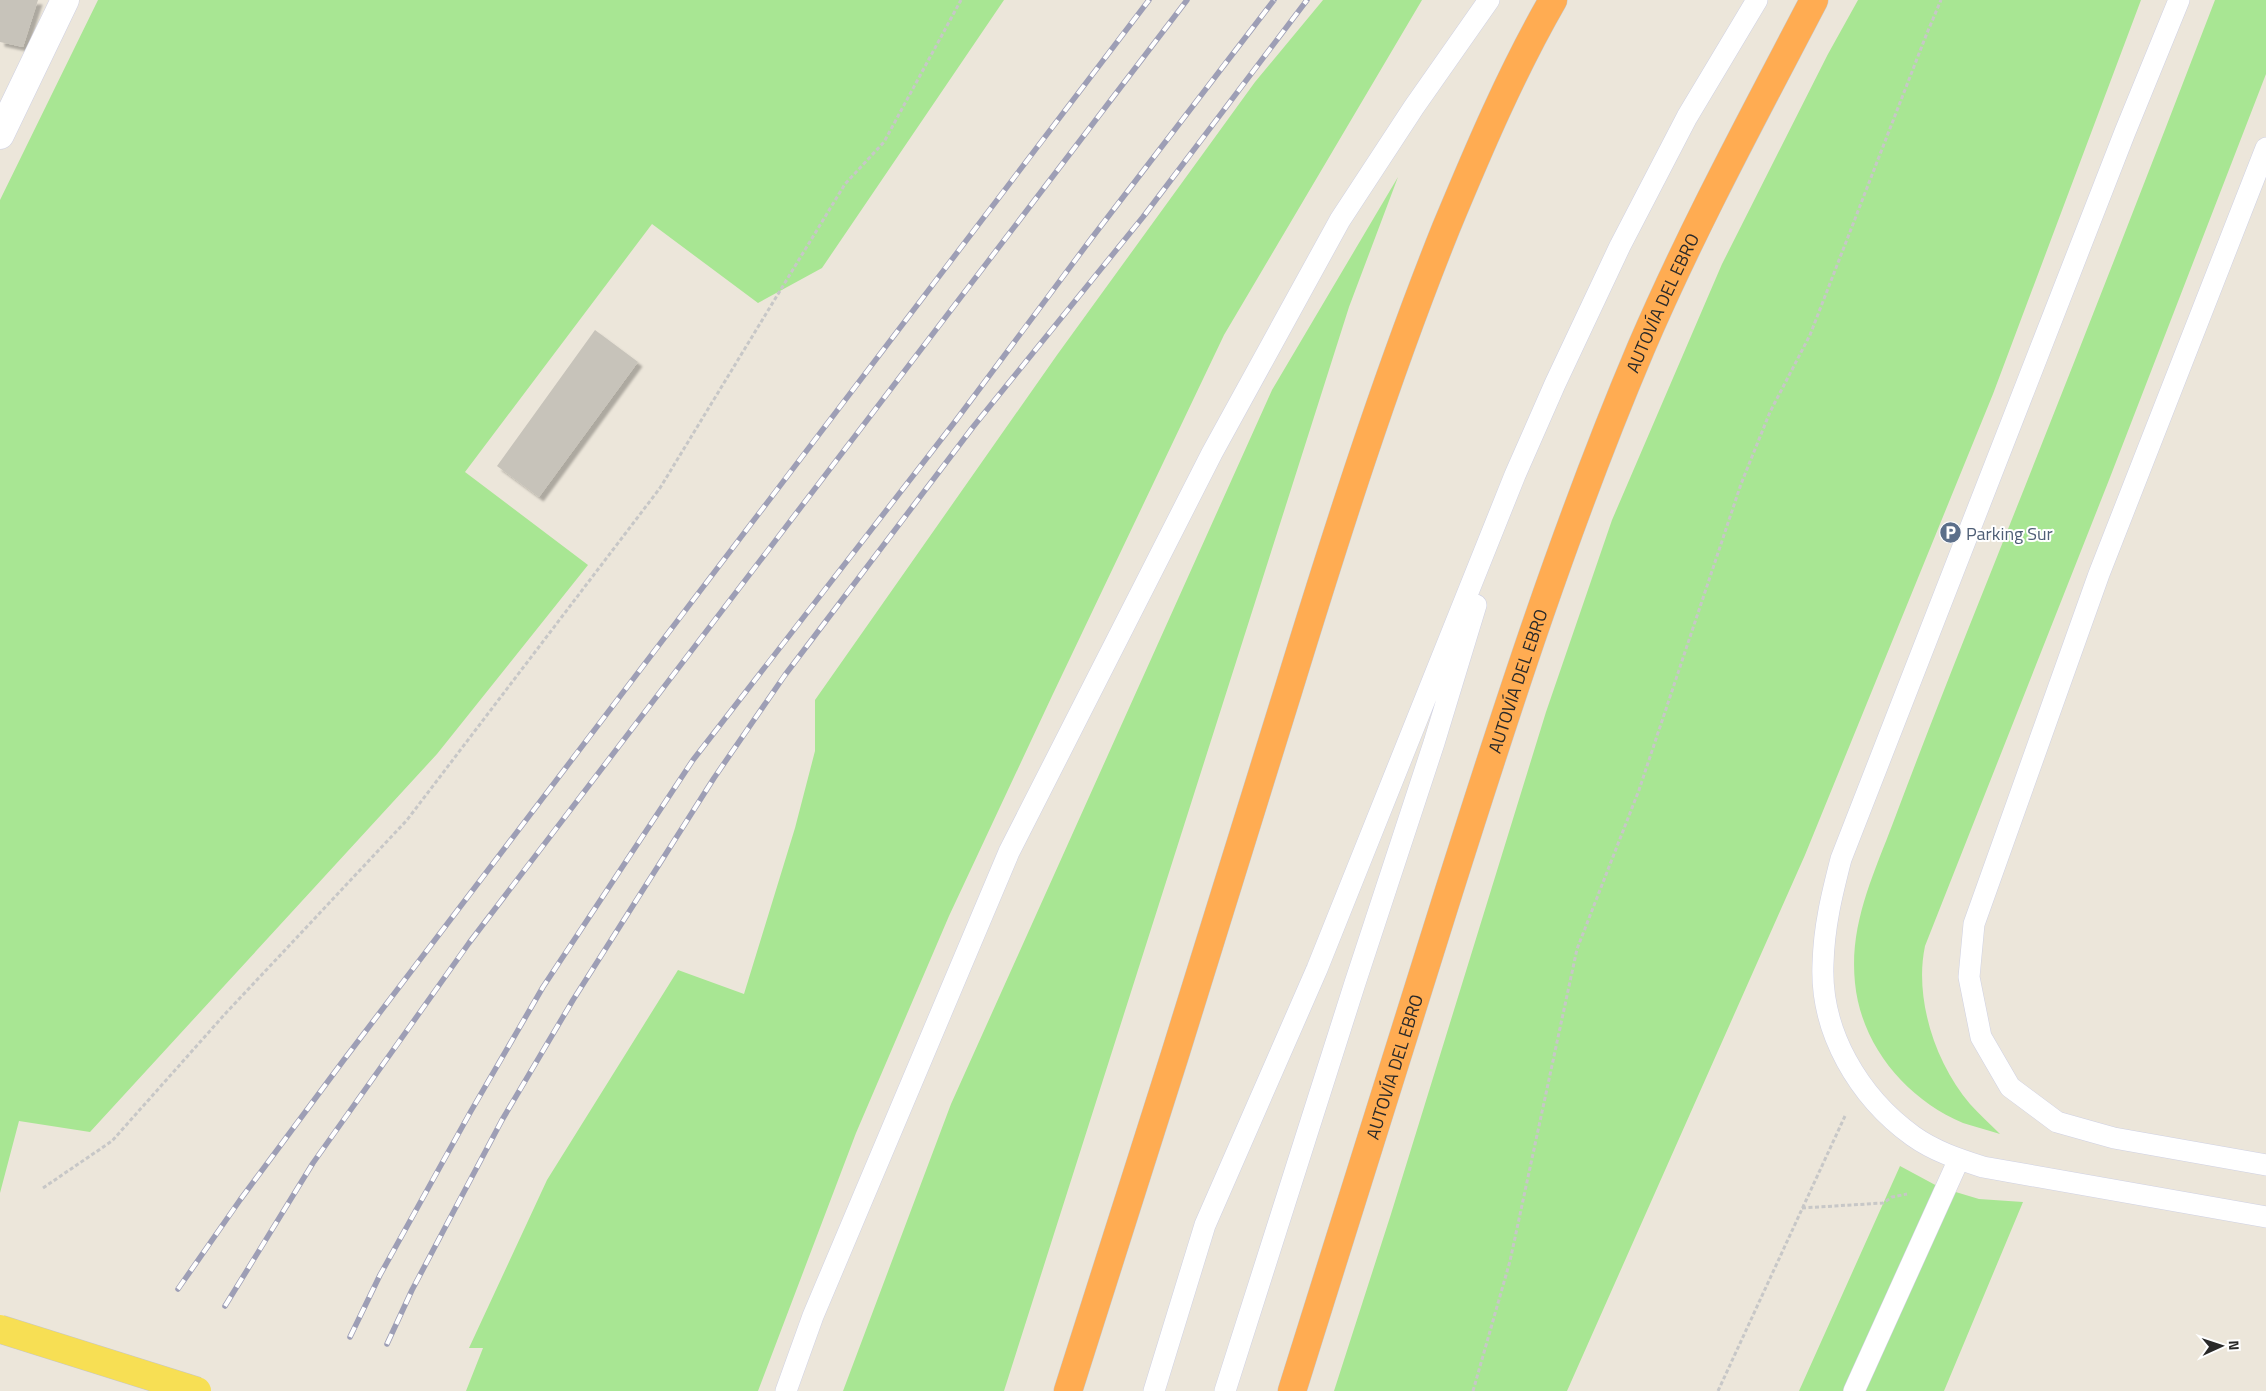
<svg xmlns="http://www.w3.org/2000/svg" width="2266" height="1391" font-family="'Titillium Web',sans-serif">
	<defs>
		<filter id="shadow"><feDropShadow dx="4.5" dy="4.5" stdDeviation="1" flood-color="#0004"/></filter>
	</defs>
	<rect width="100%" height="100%" fill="#ece6da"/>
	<!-- green -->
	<path fill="#a8e693" d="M 98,0 L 1004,0 L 822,268 L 758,303 L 652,224 L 465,472 L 588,565 L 437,754 L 90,1132 L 19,1121 L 0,1193 L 0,200 Z
		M 1323,0 L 1422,0 L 1224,335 L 1052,696 L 949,916 L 856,1133 L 758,1391 L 466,1391 L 483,1348 L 469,1348 L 547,1180 L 678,970 L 744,994 L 795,828 L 815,751 L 815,700 L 1057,355 L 1255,82 Z
		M 1858,0 L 2141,0 L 1993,394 L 1805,855 L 1567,1391 L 1334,1391 L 1391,1214 L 1546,712 L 1612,520 L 1722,264 L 1828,54 Z
		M 2215,0 L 2266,0 L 2266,74 L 2109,480 L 1925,946 C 1914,998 1935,1063 1970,1104 C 1979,1114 1990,1124 2000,1134 C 1988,1130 1975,1127 1963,1123 C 1906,1099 1861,1045 1855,983 C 1849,925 1873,876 1893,823 C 1917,759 1942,695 1967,632 C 2051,422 2134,211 2215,0 Z
		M 1398,177 L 1349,307 L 1004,1391 L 843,1391 L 951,1104 L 1272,390 Z
		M 1900,1166 L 1939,1187 L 1979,1199 L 2023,1202 L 1944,1391 L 1799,1391 Z"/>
	<!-- building -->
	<path fill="#c7c3ba" filter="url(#shadow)" d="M 0,0 L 38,0 L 23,47 L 0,42 Z
		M 595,330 L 638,362 L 539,497 L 497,466 Z"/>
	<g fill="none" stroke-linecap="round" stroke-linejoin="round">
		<defs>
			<path id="service" d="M 2179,0 L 2125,132 L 1841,859 C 1832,894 1824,926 1823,964 C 1820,1032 1859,1097 1913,1136 C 1934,1151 1958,1159 1983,1167 L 2266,1217
				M 2266,148 L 2099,574 L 1974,924 L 1969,977 L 1981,1037 L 2010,1087 L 2057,1122 L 2114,1138 L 2266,1165
				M 786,1391 L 813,1316 L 1009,852 L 1212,453 L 1340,220 L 1414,107 L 1489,0
				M 1154,1391 L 1205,1225 L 1317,969 L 1515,475 L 1555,384 L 1620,246 L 1687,117 L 1757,0
				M 1225,1391 L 1355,983 L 1434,743 L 1476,605
				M 1854,1391 L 1959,1159"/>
			<path id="minor" d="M 0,135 L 65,0"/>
			<g id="motorway">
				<path d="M 1068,1391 C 1143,1158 1216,925 1288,691 C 1336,535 1385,380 1446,228 C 1478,151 1511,73 1553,0"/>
				<path id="s1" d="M 1292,1391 C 1344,1224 1397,1058 1449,891 C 1507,708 1566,525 1641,348 C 1692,229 1754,115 1814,0"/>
			</g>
		</defs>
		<!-- service casing -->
		<use href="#service" stroke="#cfd1e3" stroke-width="22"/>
		<!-- minor casing -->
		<use href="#minor" stroke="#cfd1e3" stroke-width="29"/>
		<!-- motorway casing -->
		<use href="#motorway" stroke="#c7c7c7" stroke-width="29"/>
		<!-- path -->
		<path stroke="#c7c7c7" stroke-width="3" stroke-dasharray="4 2.5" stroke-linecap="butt" d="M 43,1188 L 112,1141 L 225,1014 L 407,820 L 660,488 L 845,184 L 884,142 L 961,0
			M 1802,1208 L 1883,1203 L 1892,1197 L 1907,1194
			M 1473,1391 L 1510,1261 L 1577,949 L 1639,790 L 1741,484 L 1770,412 L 1810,335 L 1927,33 L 1941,0
			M 1718,1391 L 1845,1116"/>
		<!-- service -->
		<use href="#service" stroke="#fff" stroke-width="21"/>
		<!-- minor -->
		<use href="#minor" stroke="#fff" stroke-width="28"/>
		<!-- motorway -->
		<use href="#motorway" stroke="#ffac52" stroke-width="28"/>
		<defs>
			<path id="rail" d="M 178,1289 L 240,1200 L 343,1061 L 1149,0
				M 225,1306 L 313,1163 L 469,943 L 1187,0
				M 350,1337 L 380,1275 L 471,1111 L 543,987 L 693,760 L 957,419 L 1091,239 L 1274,0
				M 387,1344 L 412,1290 L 502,1120 L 573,1000 L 714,778 L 785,675 L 973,427 L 1143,217 L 1307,0"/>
		</defs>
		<!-- rail casing -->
		<use href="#rail" stroke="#9d9eb5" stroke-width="5.5"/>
		<!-- rail -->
		<use href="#rail" stroke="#fff" stroke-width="4" stroke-dasharray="11" stroke-linecap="butt"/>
		<defs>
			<path id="primary-bridge" d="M 0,1329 L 197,1391"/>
		</defs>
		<!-- primary-bridge casing -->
		<use href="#primary-bridge" stroke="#c7c7c7" stroke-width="29" stroke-linecap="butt"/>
		<!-- primary-bridge -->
		<use href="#primary-bridge" stroke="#f7df54" stroke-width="28"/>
	</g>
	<!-- icons -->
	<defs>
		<symbol id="parking-disc" viewBox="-11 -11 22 22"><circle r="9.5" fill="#5c6f8a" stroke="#fff"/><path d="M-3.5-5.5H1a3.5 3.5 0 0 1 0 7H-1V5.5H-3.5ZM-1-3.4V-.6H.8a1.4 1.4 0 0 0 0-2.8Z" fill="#fff"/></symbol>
	</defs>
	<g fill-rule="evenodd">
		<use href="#parking-disc" x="1938" y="520" width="25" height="25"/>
	</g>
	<g text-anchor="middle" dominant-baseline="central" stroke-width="4" stroke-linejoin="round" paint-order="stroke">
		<!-- street labels -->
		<g font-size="18" fill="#292929" stroke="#fff">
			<text stroke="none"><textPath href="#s1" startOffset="1150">AUTOVÍA DEL EBRO</textPath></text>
			<text stroke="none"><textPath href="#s1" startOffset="745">AUTOVÍA DEL EBRO</textPath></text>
			<text stroke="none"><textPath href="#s1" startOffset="340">AUTOVÍA DEL EBRO</textPath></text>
		</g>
		<!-- service labels -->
		<g font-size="18" fill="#4e5e75" stroke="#fff" text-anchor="start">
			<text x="1966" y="533">Parking Sur</text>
		</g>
	</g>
	<!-- north arrow -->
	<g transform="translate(2221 1346) rotate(87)" stroke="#ffffff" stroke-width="4" paint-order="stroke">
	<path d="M0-4L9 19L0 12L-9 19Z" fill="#292929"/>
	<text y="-8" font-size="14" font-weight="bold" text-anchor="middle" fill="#292929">N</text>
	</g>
</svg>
